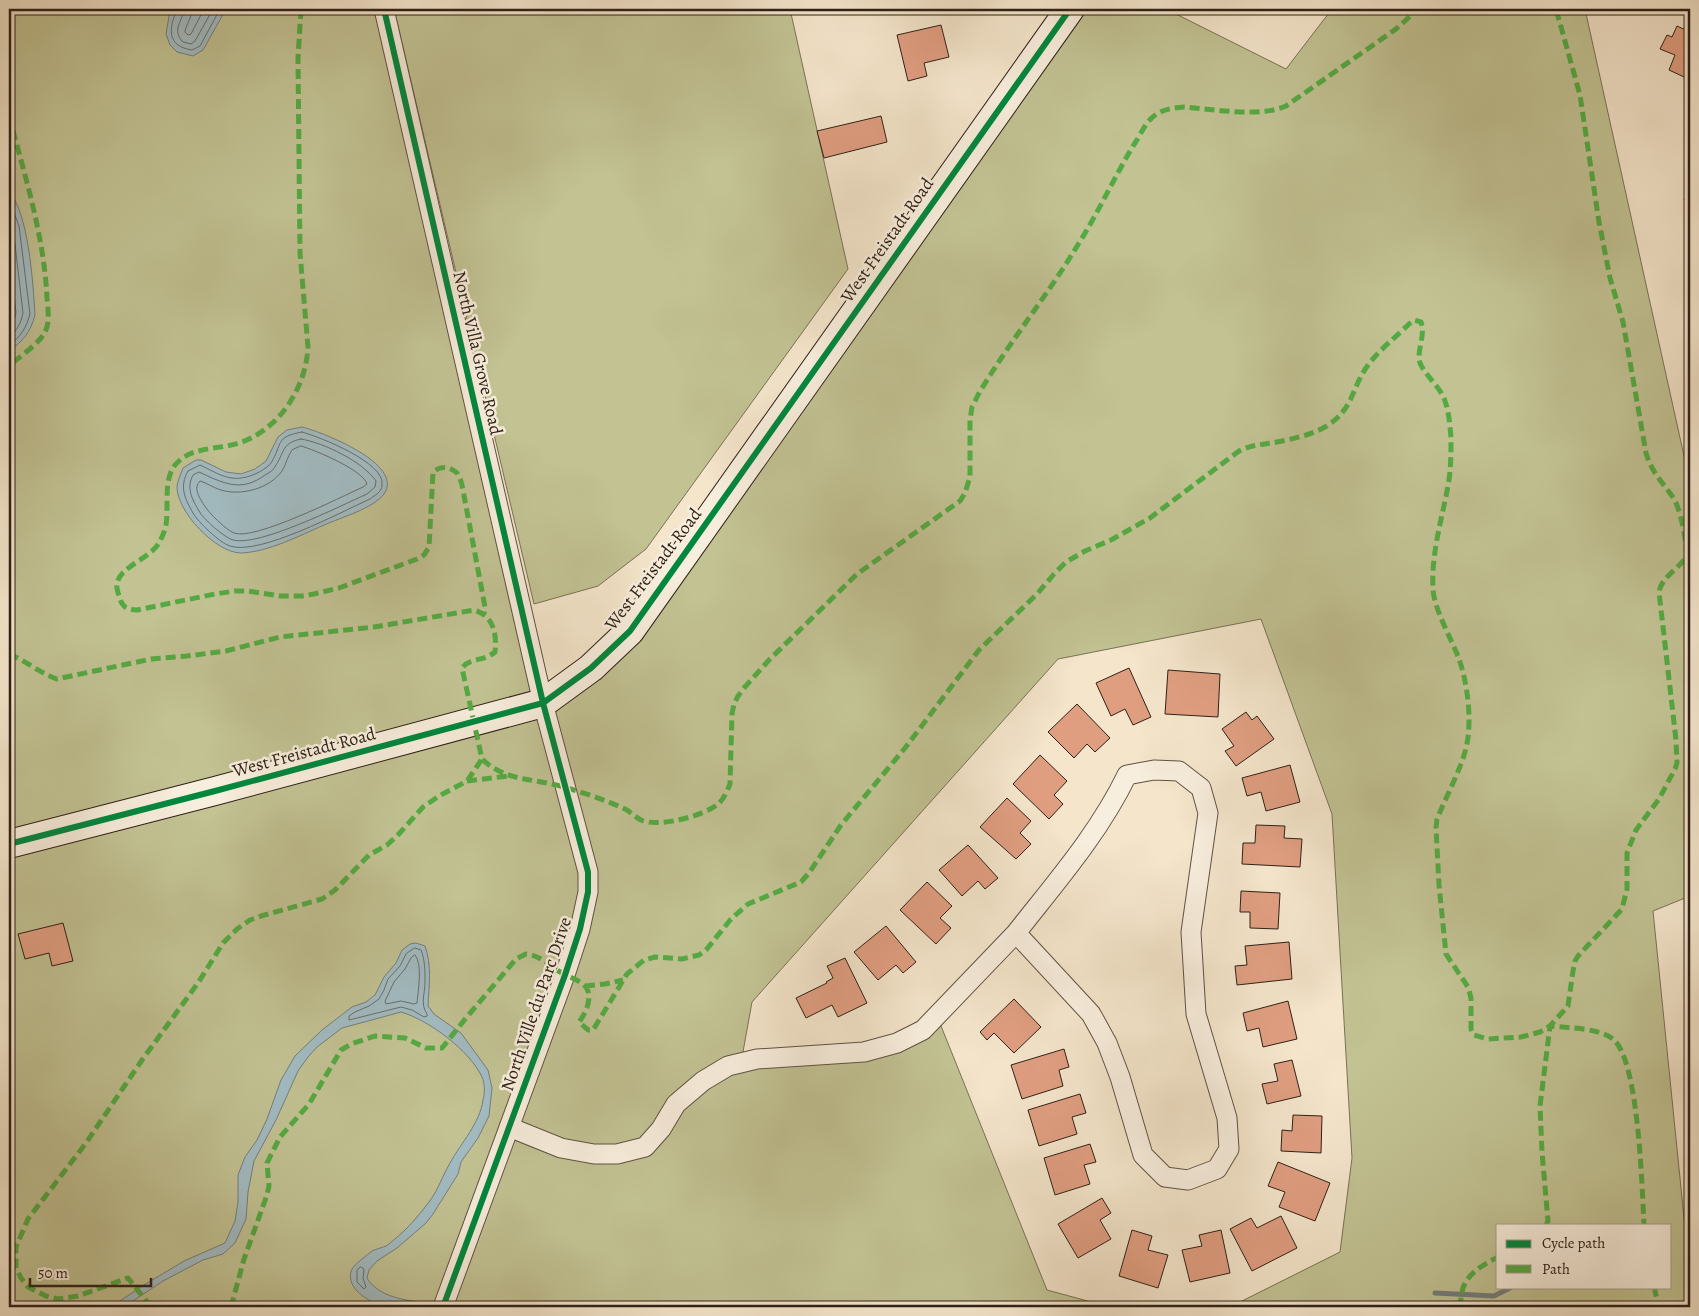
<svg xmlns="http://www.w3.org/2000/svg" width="1699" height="1316" font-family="Alegreya,serif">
	<rect width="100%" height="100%" fill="#f4e5cb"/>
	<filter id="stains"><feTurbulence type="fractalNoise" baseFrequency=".004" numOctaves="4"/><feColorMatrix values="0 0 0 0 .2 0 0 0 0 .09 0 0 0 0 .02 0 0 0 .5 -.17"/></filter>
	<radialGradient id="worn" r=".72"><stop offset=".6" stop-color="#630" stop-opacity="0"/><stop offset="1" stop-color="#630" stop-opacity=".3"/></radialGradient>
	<!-- green -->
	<path fill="#c2c293" stroke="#787255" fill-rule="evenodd" d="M 9,9 L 384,9 L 543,703 L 591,668 L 1070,9 L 1166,9 L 1286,69 L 1332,9 L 1585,9 L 1690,483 L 1690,896 L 1653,911 L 1690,1277 L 1690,1307 L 1230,1307 L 1340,1252 L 1352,1158 L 1332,814 L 1261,619 L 1058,659 L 752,1002 L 741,1063 L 864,1052 L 937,1016 L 1047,1290 L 1110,1307 L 9,1307 ZM 1498,1225 L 1670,1225 L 1670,1287 L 1498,1287 Z
		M 394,9 L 790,9 L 848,269 L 646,549 L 598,586 L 534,604 Z"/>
	<!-- water -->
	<path fill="#a2bcc3" stroke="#747e7e" d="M 175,9 L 226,9 L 203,50 L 193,56 L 177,52 L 170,45 L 166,34 L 169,16 Z
		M 9,191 C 29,215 33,283 35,315 C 30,333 24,340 9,351 Z
		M 302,427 C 322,432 405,464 384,494 C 374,508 340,518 324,525 C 299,536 268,552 241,553 C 216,553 176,511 177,486 C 178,480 181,473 183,468 L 196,460 L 201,460 L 226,472 L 241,474 L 255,469 L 266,461 L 278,437 L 287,430 Z
		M 416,943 L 425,946 C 432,966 429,985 428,1006 L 434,1014 L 461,1033 L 488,1070 L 492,1088 L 489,1116 L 478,1138 L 461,1162 L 458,1174 L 433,1214 L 426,1223 L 397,1248 L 377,1261 L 369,1270 L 367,1278 C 379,1298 406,1300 427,1303 L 427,1307 C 414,1307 401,1309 389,1307 C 373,1305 343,1289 352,1269 C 354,1265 368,1254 372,1251 C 376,1249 381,1248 386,1246 C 392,1242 398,1236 404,1231 C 414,1221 427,1206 435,1193 C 440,1184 444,1173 450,1163 C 461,1143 480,1123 483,1100 C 485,1093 485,1084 482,1077 C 470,1051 429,1020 401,1012 L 342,1028 L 317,1047 L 308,1057 L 298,1071 L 276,1120 L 254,1161 L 248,1192 L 246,1219 L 235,1243 L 223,1254 L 203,1260 L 163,1281 L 124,1307 L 111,1307 L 144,1285 L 184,1261 L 225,1243 L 235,1221 L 238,1202 L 238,1175 L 245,1157 L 257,1140 L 267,1119 L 281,1080 L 295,1056 L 322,1030 L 352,1007 L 366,1002 L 375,995 L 384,977 L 396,963 L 402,950 L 410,944 Z"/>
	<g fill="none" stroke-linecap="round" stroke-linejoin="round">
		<!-- shore -->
		<path stroke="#686e6d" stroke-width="1" d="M 178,9 C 177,14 174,15 173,20 C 168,38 174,47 192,50 L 200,46 L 220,9
			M 184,9 C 183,21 171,30 183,42 L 191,44 L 195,41 L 213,9
			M 192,9 C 192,18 186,24 185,32 L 188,35 L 191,34 L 204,9
			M 9,199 L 19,226 L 30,314 C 26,328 21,337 9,345
			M 9,215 L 13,227 L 23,313 C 21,323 17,331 9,337
			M 9,250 L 16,313 L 14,320 L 9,328
			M 302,432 C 320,437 386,463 382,485 C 382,492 375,495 370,499 C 341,512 259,556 230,546 C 220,543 198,522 193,513 C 185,499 179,487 188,471 L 200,465 C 221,475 232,484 255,474 C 260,472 268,467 271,463 C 283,444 274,437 302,432 Z
			M 301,439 C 324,443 362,461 376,481 L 375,487 L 367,494 C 340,506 259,547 233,540 C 225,538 203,519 199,511 C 192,499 186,488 193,475 L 199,472 C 223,483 241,493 265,475 C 269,473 274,470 276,465 C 285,451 282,443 301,439 Z
			M 301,446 C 315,450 363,470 367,484 L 363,487 C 341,497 254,541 234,533 C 226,530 208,512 204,505 C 199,497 193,488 200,481 C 207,483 214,488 221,490 C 241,496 269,489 282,471 C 286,465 287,457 292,450 Z
			M 415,948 L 421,950 C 425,960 425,971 425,982 C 425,994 420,1004 427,1014 L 427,1016 L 424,1017 L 412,1010 L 401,1007 L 349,1020 L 349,1016 L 355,1012 L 369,1006 L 379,999 L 384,990 L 388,979 L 400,966 L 406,954 Z
			M 415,955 C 423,964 418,991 417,1003 L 414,1004 L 401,1001 L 386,1004 L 385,1001 L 394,982 L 405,969 L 411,958 Z
			M 361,1267 L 364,1269 L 363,1278 L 366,1287 L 364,1289 L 357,1282 L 357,1270 Z"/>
		<!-- stream -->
		<path stroke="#747e7e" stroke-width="5" d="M 1435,1293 L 1494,1296 L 1512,1287"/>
	</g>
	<!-- building -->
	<path fill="#e09e81" stroke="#2e2117" d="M 941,25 L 949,57 L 924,63 L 927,76 L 908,81 L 897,35 Z
		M 1677,26 L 1690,32 L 1690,69 L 1688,68 L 1684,77 L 1669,70 L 1675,55 L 1660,49 L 1667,35 L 1672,37 Z
		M 881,116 L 887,142 L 824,158 L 817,131 Z
		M 1690,197 L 1690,216 L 1684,199 Z
		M 1690,224 L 1690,242 L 1685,226 Z
		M 1129,668 L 1151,717 L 1133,725 L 1125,709 L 1111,716 L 1096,683 Z
		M 1168,670 L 1220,674 L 1218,717 L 1165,714 Z
		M 1077,704 L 1110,738 L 1095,752 L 1087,744 L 1074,758 L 1048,732 Z
		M 1246,712 L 1252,720 L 1257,716 L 1274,739 L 1236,766 L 1225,751 L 1234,746 L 1222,729 Z
		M 1040,755 L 1067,781 L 1054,795 L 1063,804 L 1049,819 L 1013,784 Z
		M 1290,765 L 1300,802 L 1266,811 L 1261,792 L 1247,796 L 1242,778 Z
		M 1007,798 L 1031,821 L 1020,833 L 1031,844 L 1016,859 L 980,827 Z
		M 1256,825 L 1285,826 L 1284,838 L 1302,839 L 1300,867 L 1242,864 L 1243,843 L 1255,843 Z
		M 968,845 L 998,878 L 985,889 L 978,881 L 962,896 L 939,870 Z
		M 927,882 L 952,906 L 940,918 L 951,928 L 936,944 L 900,910 Z
		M 1241,891 L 1280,893 L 1278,929 L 1250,928 L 1250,912 L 1240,912 Z
		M 63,923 L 73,961 L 52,966 L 49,953 L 25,959 L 18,934 Z
		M 886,926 L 916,962 L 903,973 L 896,965 L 878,980 L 854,952 Z
		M 1289,942 L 1292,979 L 1237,985 L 1235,966 L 1247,965 L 1245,946 Z
		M 845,958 L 867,1003 L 838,1017 L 832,1005 L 806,1018 L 796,998 L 827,983 L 826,982 L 833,978 L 827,966 Z
		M 1014,999 L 1041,1027 L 1014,1053 L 994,1033 L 987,1040 L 980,1032 Z
		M 1288,1001 L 1297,1039 L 1263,1047 L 1259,1028 L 1247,1031 L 1243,1013 Z
		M 1064,1049 L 1069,1067 L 1059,1070 L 1063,1086 L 1022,1099 L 1011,1065 Z
		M 1292,1060 L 1301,1096 L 1267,1104 L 1262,1084 L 1278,1081 L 1274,1064 Z
		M 1080,1094 L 1086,1113 L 1072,1117 L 1077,1134 L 1039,1146 L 1028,1110 Z
		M 1293,1115 L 1322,1116 L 1321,1153 L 1281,1151 L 1282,1130 L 1292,1131 Z
		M 1090,1144 L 1096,1162 L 1084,1165 L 1090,1184 L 1055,1195 L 1044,1158 Z
		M 1278,1162 L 1330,1183 L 1315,1221 L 1279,1207 L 1285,1192 L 1268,1186 Z
		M 1102,1198 L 1111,1213 L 1100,1220 L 1111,1239 L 1078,1258 L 1058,1224 Z
		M 1281,1216 L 1297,1248 L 1252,1271 L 1230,1229 L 1251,1218 L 1257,1228 Z
		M 1132,1230 L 1152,1236 L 1148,1250 L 1168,1255 L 1158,1288 L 1119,1276 Z
		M 1221,1230 L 1230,1273 L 1190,1282 L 1182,1250 L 1202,1246 L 1199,1235 Z"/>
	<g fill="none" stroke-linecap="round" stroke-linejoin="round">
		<defs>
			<path id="street" d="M 384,9 L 543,703 L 588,872 L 588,892 L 580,929 L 565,975 L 443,1307
				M 1154,770 L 1179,771 L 1201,788 L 1208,813 L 1191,932 L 1196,1014 L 1227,1118 L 1229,1149 L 1217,1169 L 1188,1180 L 1165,1177 L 1143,1155 L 1120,1077 L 1107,1043 L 1091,1014 L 1016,933 C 1056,882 1099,833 1127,775 Z
				M 509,1127 L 561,1148 L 594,1154 L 617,1154 L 645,1147 L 661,1129 L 676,1104 L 703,1081 L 728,1066 L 757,1059 L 864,1052 L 897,1043 L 923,1030 L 1016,933"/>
			<path id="secondary" d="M 9,844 L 215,791 L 543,703 L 591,668 L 630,631 L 1070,9"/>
		</defs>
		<!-- street casing -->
		<use href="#street" stroke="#605244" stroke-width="21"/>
		<!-- secondary casing -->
		<use href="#secondary" stroke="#2e2117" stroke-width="30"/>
		<!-- street -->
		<use href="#street" stroke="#f8eedd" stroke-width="19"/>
		<!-- secondary -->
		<use href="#secondary" stroke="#f8eedd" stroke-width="28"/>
		<!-- quiet -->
		<path stroke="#54aa42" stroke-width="5" stroke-dasharray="10 5" stroke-linecap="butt" d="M 301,9 L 298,58 L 300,253 L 308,347 C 306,388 279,430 239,443 C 217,450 191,446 175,465 C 163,480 169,507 166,525 C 165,530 163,535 161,539 C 154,558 119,566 117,584 C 116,589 119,595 120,599 C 123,608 128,610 137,610 L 215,594 L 235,591 L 248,591 L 281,596 L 302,596 L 314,594 L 339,588 L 417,559 L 424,555 L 429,547 L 433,472 C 440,466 450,466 457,473 C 459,475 461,481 462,485 L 485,607 L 484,614
			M 9,116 C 25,176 44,236 47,298 C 48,308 50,323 45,332 C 39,344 19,357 9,366
			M 9,654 C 26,661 40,673 57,679 L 151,659 L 187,656 L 226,651 L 280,637 L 374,627 L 474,610 C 493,615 497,633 495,652 C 483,662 471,657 462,668 L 482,759 C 506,782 534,778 564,787 C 584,793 606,800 625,809 C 631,812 635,817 641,820 C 658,828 704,816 718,804 C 724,799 727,791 730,784 L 732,714 L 734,704 L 738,696 L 744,688 L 769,660 L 857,574 L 960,501 L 965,493 L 970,477 L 970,420 L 972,407 L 978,395 C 1009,342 1048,295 1079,243 C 1099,211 1114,178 1133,146 C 1138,139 1142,130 1147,123 C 1156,111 1169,108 1184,107 C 1214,109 1259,118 1286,106 L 1396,29 L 1406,20 L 1417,9
			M 467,781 L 508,776
			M 585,986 L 605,984 L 623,980
			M 1546,1225 L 1548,1221 L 1542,1152 L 1540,1106 L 1550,1026 C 1569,1028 1599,1028 1613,1039 C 1639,1060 1642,1189 1644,1225
			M 1654,1287 L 1659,1307
			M 151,1307 L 128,1278 L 78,1296 L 58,1299 L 46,1296 L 28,1287 L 21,1278 L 16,1268 L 16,1247 L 28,1219 L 86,1143 L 142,1060 L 198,983 L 223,943 L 237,929 L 250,920 L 261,916 L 322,899 L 335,890 L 369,855 L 387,845 L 397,836 L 423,807 L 439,796 L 467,781 L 482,759
			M 231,1307 L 244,1259 L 267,1195 L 269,1186 L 267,1163 L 280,1137 L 309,1104 L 341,1050 L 351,1044 L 375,1036 L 405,1038 L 426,1048 L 442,1048 L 466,1018 L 516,959 L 526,954 C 539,955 546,963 557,970 C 565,976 578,979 585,986 C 594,995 586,1013 579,1022 L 588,1030 L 593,1030 L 627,974 L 644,960 L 655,957 L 682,959 L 699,955 L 706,950 L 731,919 L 748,904 L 801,882 L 809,873 L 841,825 L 905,748 L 979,650 L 1037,594 L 1054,574 L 1066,562 L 1085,551 L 1111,540 L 1150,518 L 1239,451 C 1253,444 1262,445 1277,442 C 1292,439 1311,435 1325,427 C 1354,410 1351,388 1368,365 C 1379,350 1396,337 1409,324 L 1414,320 L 1421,322 C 1426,336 1416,351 1420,363 C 1426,377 1440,386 1445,401 C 1449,412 1450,426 1451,438 C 1451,452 1451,466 1449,480 C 1443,516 1431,552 1433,588 C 1433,607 1452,640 1459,659 C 1468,684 1473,726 1465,752 C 1458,775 1446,797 1437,819 L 1436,828 L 1439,885 L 1446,954 L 1468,987 L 1471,998 L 1471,1029 L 1474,1035 L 1488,1039 L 1521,1037 L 1540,1032 L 1550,1026 L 1568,1006 L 1573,971 L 1575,961 L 1578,956 L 1622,909 L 1627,889 L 1627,853 L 1636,830 L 1659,799 L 1675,769 L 1677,763 L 1676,740 L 1659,592 C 1662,576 1678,570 1687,556 C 1686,542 1681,507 1672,496 C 1661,480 1652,473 1646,453 L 1623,322 L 1610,278 L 1599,222 L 1580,95 L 1556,9
			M 1458,1307 C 1462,1301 1461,1295 1463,1288 C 1469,1272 1483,1265 1498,1257"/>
		<defs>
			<path id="cycleway" d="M 384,9 L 543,703 L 588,872 L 588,892 L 580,929 L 565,975 L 443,1307
				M 9,844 L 215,791 L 543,703 L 591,668 L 630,631 L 1070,9"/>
		</defs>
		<!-- cycleway casing -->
		<use href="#cycleway" stroke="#f8eedd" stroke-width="9"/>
		<!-- cycleway -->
		<use href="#cycleway" stroke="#00873e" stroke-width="6"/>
	</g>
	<g text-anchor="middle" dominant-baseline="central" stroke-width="5" stroke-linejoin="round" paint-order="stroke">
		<!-- street labels -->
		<g font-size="18" fill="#2e2117" stroke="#f8eedd">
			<text transform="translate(887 240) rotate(-55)">West Freistadt Road</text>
			<text transform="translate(478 353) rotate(77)">North Villa Grove Road</text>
			<text transform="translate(653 569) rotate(-53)">West Freistadt Road</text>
			<text transform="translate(304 752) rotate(-15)">West Freistadt Road</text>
			<text transform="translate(536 1004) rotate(-71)">North Ville du Parc Drive</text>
		</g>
	</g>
	<!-- margin -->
	<rect width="1699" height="1316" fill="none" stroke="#f4e5cb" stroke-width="30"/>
	<rect x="10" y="10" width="1679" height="1296" fill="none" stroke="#2e2117" stroke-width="2.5"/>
	<rect x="15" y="15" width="1669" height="1286" fill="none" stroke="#2e2117"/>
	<!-- legend -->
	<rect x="1496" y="1224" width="175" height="65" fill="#f8eedd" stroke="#a79c8e"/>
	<rect x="1506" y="1240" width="25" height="8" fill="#00873e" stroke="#a79c8e"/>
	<text x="1542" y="1248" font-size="15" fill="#2e2117">Cycle path</text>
	<rect x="1506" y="1265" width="25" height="8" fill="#54aa42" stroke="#a79c8e"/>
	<text x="1542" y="1274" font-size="15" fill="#2e2117">Path</text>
	<!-- scale -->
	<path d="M30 1278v8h121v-8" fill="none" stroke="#2e2117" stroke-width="2.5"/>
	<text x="38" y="1278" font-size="15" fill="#2e2117" stroke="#f8eedd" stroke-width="4" paint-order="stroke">50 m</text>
	<rect width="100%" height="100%" filter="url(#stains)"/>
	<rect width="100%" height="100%" fill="url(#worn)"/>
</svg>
